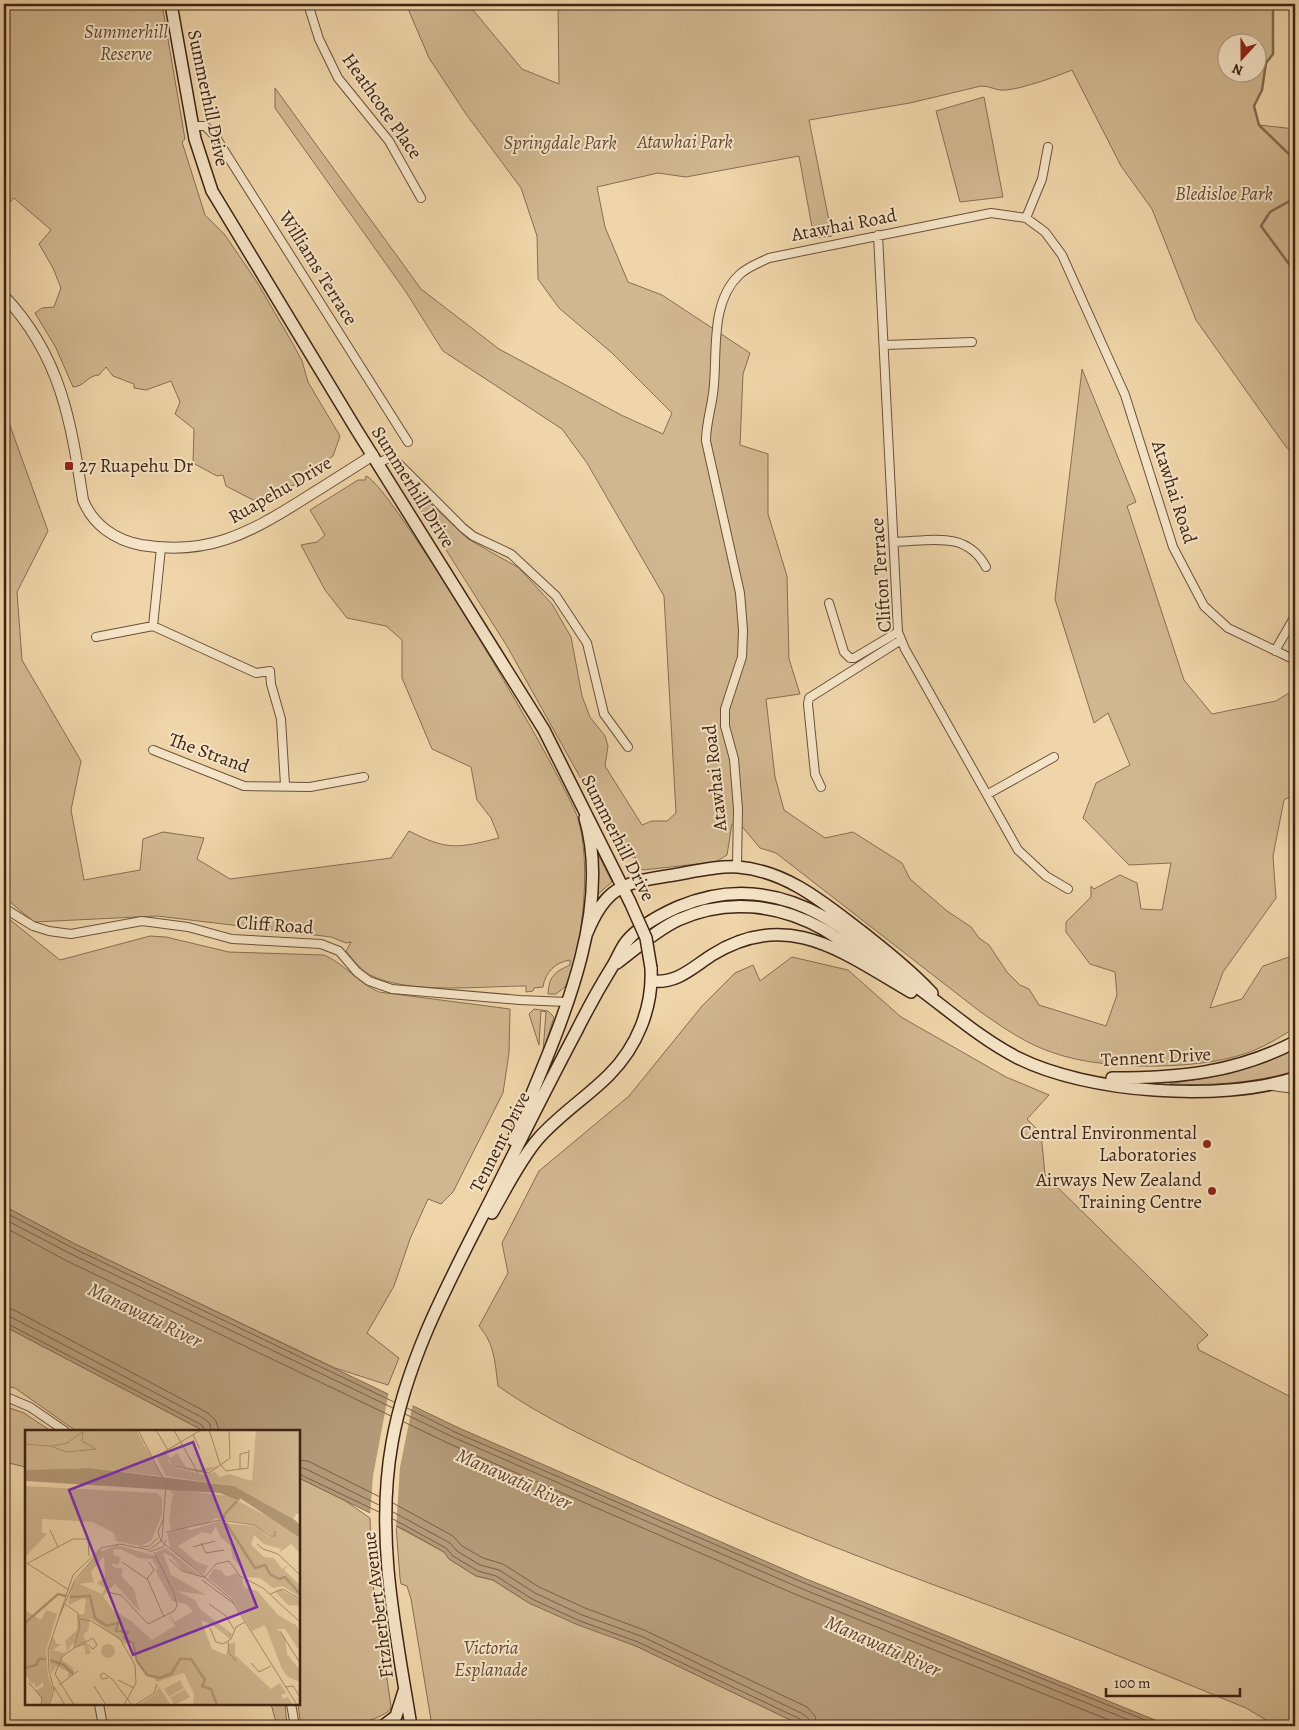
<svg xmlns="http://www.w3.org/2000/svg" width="1299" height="1730" font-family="Alegreya,serif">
	<rect width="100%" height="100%" fill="#efd5a9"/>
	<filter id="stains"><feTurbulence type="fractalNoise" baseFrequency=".004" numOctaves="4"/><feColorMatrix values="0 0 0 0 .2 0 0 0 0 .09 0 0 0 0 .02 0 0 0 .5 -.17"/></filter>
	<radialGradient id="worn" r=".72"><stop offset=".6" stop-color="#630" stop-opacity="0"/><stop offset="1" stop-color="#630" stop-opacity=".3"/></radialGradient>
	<!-- green -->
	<path fill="#d1b790" stroke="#886e52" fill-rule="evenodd" d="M 4,4 L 162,4 L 185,139 L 182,142 L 205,215 L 225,235 L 257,282 L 293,344 L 302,361 L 308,382 L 340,436 L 333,456 L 302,482 L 253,500 L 226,486 L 223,475 L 217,476 L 193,463 L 194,429 L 175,414 L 180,402 L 171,381 L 146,390 L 134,388 L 134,384 L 113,376 L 106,367 L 99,375 C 88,375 84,387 73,387 L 56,348 L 35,313 L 42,308 L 54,307 L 61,288 L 53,268 L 39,244 L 51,230 L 14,198 L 4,208 Z
		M 406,4 L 468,4 L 522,69 L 559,84 L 558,4 L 1273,4 L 1273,54 L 1266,63 L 1262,90 L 1254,106 L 1259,125 L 1295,129 L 1295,454 L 1286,447 L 1196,320 L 1152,209 L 1121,166 L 1072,70 C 1058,76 1014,92 1000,90 C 993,89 989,86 981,86 L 910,103 L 809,120 L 832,236 L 814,238 L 799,156 L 686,177 L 658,173 L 597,187 L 605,227 L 628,282 L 662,295 L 750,353 L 743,374 L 740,445 L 768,454 L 768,514 L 787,576 L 789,659 L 800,694 L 766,699 L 775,777 L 784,810 L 825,838 L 853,832 L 902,863 L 910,879 L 947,911 L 971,927 L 979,938 L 989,945 L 1007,972 L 1020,985 L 1029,989 L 1039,1005 L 1106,1026 L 1117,995 L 1115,972 L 1090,964 L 1066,932 L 1066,922 L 1091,897 L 1091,886 L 1094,889 L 1120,875 L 1137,883 L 1141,909 L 1162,910 L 1171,863 L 1129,865 L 1083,818 L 1096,783 L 1130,765 L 1108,713 L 1094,723 L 1055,599 L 1082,369 L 1136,502 L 1127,506 L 1184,680 L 1212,714 L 1276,701 L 1295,689 L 1295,794 L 1284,800 L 1273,856 L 1276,898 L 1223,972 L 1210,1008 L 1242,999 L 1263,966 L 1295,955 L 1295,1028 C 1282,1036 1269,1044 1255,1050 C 1206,1071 1104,1071 1054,1053 C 1026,1044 1002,1027 978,1010 L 776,853 L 760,848 L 740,824 L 732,824 L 727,855 L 716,862 L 643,870 L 638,868 L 635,857 L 622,858 L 614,838 L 507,646 L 396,471 L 468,539 L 519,568 L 552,604 L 571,637 L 582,696 L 590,717 L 605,736 L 608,746 L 605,766 L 642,825 L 652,821 L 667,821 L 676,813 L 664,596 L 587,463 L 562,429 L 443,351 L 406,292 L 275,108 L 275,88 L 421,289 L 499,349 L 621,415 L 663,434 L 672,413 L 612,353 L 559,308 L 538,279 L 537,236 L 521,188 L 466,114 L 429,58 ZM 1226,42 L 1256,42 L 1256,72 L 1226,72 Z
		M 984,97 L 1003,197 L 960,202 L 936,111 Z
		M 4,409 L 48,531 L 17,592 L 22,660 L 81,761 L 71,810 L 84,880 L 140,870 L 143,839 L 163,832 L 204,838 L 197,859 L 230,879 L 391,858 L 409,831 C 448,851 458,848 499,838 L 491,818 L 477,800 L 471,767 L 432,749 L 402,678 L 402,640 L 386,626 L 347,618 L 325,590 L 301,545 L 317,542 L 325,535 L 310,510 L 358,480 L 365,480 L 366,476 C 392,485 566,779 578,819 C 591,861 584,946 565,987 L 556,994 L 548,994 C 549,977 554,972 570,965 L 570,960 C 556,962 545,972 543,987 L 534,988 L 533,991 L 526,992 L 526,986 C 482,986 410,995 370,975 C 360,969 353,960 346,951 L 351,942 L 346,943 L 331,937 L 157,916 L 34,922 L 4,897 Z
		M 592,842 L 612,882 L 597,895 L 592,905 Z
		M 4,915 L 60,960 L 150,936 L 166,937 L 229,952 L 324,955 C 345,964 358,983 379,992 L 510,1009 L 509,1053 L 503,1093 L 453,1192 L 441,1204 L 428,1199 L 410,1239 L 394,1286 L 367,1333 L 399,1358 L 388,1385 L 335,1368 L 75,1244 L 4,1206 Z
		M 792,957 L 848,970 L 901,1017 L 1006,1077 L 1049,1095 L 1027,1119 L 1041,1133 L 1045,1175 L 1208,1335 L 1197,1345 L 1199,1350 L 1295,1399 L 1295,1726 L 1276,1726 L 1246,1708 C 1158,1672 1069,1635 980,1602 C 866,1560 755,1518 646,1466 C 596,1442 543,1418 498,1386 C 495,1364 495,1344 479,1326 L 508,1273 L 502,1243 L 539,1171 L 629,1096 L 702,1006 L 735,973 L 753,965 L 760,981 Z
		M 534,1009 L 548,1011 L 554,1017 L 543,1052 L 546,1012 L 541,1011 L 539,1045 L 529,1014 Z
		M 1295,1048 L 1295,1071 C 1256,1083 1209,1086 1169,1084 L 1229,1074 L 1267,1062 Z
		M 4,1326 L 204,1431 L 76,1431 L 15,1388 L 4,1386 Z
		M 4,1406 L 24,1413 L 51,1431 L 26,1431 L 26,1467 L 4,1462 Z
		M 299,1478 L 344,1500 L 370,1518 L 372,1577 L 391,1706 L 390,1710 C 367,1728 329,1726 301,1726 L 298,1704 Z
		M 396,1526 L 444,1552 L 449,1559 L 476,1576 L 493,1580 L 529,1603 L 636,1646 L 803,1726 L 432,1726 L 411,1599 L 407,1586 L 401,1584 L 400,1578 Z
		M 271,1704 L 285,1704 L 287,1726 L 277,1726 Z"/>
	<!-- water -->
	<path fill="#b39977" stroke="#856a50" d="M 4,1206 L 75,1244 L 459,1428 L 804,1578 L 1170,1726 L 803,1726 L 636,1646 L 578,1625 L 529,1603 L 493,1580 L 476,1576 L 449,1559 L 444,1552 L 407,1531 L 299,1478 L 299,1431 L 204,1431 L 4,1326 Z"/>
	<!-- pier -->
	<path fill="#efd5a9" d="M 389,1391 L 413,1403 L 400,1467 L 396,1529 L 370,1516 L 373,1476 Z"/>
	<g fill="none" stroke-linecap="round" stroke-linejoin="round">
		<!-- shore -->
		<path stroke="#795e46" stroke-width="1" d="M 4,1212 L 73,1248 L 394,1402
			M 4,1219 L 71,1254 L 393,1408
			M 4,1227 L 67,1261 L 391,1416
			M 4,1308 L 14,1310 L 208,1413 L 216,1421 L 219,1431
			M 4,1315 L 11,1317 L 205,1419 L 210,1424 L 211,1431
			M 4,1322 L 202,1425 L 205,1431
			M 407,1408 L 457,1433 L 802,1582 L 1160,1726
			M 405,1414 L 455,1438 L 800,1588 L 1144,1726
			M 404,1422 L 452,1445 L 797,1595 L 1124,1726
			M 299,1460 L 308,1461 L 380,1497
			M 299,1467 L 306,1469 L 379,1505
			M 299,1474 L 379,1512
			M 393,1503 L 453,1536 L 462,1546 L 483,1558 L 503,1564 L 539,1587 L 585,1608 L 644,1630 L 807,1707 L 815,1716 L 817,1726
			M 393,1512 L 450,1543 L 457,1551 L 480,1565 L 499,1570 L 535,1593 L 582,1615 L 641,1636 L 803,1714 L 809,1719 L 810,1726
			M 393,1519 L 446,1548 L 453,1556 L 478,1571 L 496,1576 L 532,1599 L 580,1621 L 638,1642 L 800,1719 L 804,1726"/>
		<!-- stream -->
		<path stroke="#856a50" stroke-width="2.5" d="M 1273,4 L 1273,54 L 1266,63 L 1262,90 L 1254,106 L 1259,125 L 1295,160
			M 1295,198 L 1270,212 L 1261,226 L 1289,264 L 1295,266"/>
		<defs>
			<path id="minor" d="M 308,4 L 319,39 L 338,78 L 389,141 L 421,198
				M 192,126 L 205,126 L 215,136 L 408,442
				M 1026,218 L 1042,179 L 1048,147
				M 878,235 L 898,632 L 905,649 L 1018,850 L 1046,876 L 1068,889
				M 885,345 L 972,342
				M 378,463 L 389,458 L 395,460 L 463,528 L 473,536 L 511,554 L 556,596 L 587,643 L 604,714 L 628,747
				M 895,542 C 931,541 966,530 986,567
				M 829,603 L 844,652 L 850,658 L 854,658 L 898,632
				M 153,626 L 161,548
				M 96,637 L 153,626 L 256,673 L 270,671 L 271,684 L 281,719 L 285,785
				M 1275,651 L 1295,616
				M 153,750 L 244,786 L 310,787 L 364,777
				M 821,787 L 815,774 L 808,704 L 809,698 L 901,640
				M 988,794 L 1054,757
				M 737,866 L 738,809 L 734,759 L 725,726 L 725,709 L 742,657 L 743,630 L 740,593 L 706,441 C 706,421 713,404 714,384 C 717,348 711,302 739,275 C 747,267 759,263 769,258 L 991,213 L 1026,218 L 1045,232 L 1062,255 L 1125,395 L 1173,547 L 1204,606 L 1228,628 L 1295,660
				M 4,908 L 33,926 L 49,931 L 71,934 L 142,921 L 188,927 L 232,939 L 321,944 L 339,951 L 357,972 L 369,981 L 392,989 L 520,1000 L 567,1002
				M 1272,1086 L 1295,1089
				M 4,1396 L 30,1407 L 65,1431
				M 99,1704 L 103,1726
				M 291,1704 L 295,1726"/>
			<path id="tertiary" d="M 4,296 C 61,356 71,422 83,500 C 93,525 115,540 141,545 C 207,556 248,534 302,500 C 326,485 350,470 373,455"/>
			<path id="secondary" d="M 171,4 L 195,139 L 212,191 L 356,429 L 544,730 L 630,902
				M 587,933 C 605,888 622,883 667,876 C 688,873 718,865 738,867 C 787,871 824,903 861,931 C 886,951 910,970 932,993
				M 617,963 C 637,948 655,931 678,920 C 726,898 778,904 823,929 C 835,936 846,945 858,952 C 868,957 878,961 888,967 C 933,995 971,1034 1018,1058 C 1088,1093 1220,1102 1295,1078
				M 651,981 C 677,984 692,968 712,955 C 789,907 845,954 911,992
				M 1112,1078 C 1179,1078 1235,1073 1295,1042
				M 513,1140 C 550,1046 615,920 585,818
				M 492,1213 C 506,1189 520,1160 538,1139 C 560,1114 586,1098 609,1075 C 637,1047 653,1008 651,968
				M 383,1726 L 396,1716 L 404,1691
				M 411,1726 C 396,1633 375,1538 392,1443 C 409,1347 461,1261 503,1175 C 527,1127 551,1079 576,1032 C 587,1010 599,988 612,967 C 617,959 620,950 626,942 C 639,926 660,915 678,907 C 760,872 830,909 888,967"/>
		</defs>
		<!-- minor casing -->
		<use href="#minor" stroke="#6b503a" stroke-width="10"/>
		<!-- tertiary casing -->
		<use href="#tertiary" stroke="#6b503a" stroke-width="12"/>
		<!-- secondary casing -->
		<use href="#secondary" stroke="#3f2415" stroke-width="14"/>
		<!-- minor -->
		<use href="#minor" stroke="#f5e4c7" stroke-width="8"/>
		<!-- tertiary -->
		<use href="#tertiary" stroke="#f5e4c7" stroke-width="10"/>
		<!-- secondary -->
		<use href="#secondary" stroke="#f5e4c7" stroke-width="11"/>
		<defs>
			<path id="secondary-bridge" d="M 630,902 L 646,938 L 651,968"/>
		</defs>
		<!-- secondary-bridge casing -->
		<use href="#secondary-bridge" stroke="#3f2415" stroke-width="14" stroke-linecap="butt"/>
		<!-- secondary-bridge -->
		<use href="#secondary-bridge" stroke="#f5e4c7" stroke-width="11"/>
	</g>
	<!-- markers -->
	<g fill="#8f2418" stroke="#f5e4c7" stroke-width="2">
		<rect x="64" y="461" width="10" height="10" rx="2.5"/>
		<circle cx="1207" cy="1144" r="5"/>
		<circle cx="1212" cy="1191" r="5"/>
	</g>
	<g text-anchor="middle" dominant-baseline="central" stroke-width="4" stroke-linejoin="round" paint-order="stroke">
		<!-- park labels -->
		<g font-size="19" font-style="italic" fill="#644934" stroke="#f5e4c7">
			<text x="126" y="32">Summerhill<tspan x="126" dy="22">Reserve</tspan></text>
			<text x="685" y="142">Atawhai Park</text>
			<text x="560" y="143">Springdale Park</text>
			<text x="1224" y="194">Bledisloe Park</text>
			<text x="491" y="1648">Victoria<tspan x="491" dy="22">Esplanade</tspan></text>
		</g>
		<!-- street labels -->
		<g font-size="19" fill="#3f2415" stroke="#f5e4c7">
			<text transform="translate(208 98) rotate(78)">Summerhill Drive</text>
			<text transform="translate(382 106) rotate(55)">Heathcote Place</text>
			<text transform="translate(844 225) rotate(-11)">Atawhai Road</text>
			<text transform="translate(318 268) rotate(58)">Williams Terrace</text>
			<text transform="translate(413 487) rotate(58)">Summerhill Drive</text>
			<text transform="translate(280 490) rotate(-30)">Ruapehu Drive</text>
			<text transform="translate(1174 492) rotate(72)">Atawhai Road</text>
			<text transform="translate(881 575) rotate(-94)">Clifton Terrace</text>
			<text transform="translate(209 753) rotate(20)">The Strand</text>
			<text transform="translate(715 778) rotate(-96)">Atawhai Road</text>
			<text transform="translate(618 838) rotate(63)">Summerhill Drive</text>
			<text transform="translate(275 925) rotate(4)">Cliff Road</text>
			<text transform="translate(1156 1057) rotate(-3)">Tennent Drive</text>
			<text transform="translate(500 1142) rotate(-63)">Tennent Drive</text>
			<text transform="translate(378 1605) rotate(-97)">Fitzherbert Avenue</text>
		</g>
		<!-- poi labels -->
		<g font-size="19" fill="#3f2415" stroke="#f5e4c7" text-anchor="end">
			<text x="79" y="466" text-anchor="start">27 Ruapehu Dr</text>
			<text x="1197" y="1133">Central Environmental<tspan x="1197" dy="22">Laboratories</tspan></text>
			<text x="1202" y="1180">Airways New Zealand<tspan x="1202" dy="22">Training Centre</tspan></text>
		</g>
		<!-- water labels -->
		<g font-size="20" font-style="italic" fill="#624732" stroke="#f5e4c7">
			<text transform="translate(145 1315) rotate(26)">Manawatū River</text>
			<text transform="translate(514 1479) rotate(24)">Manawatū River</text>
			<text transform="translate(883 1646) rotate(24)">Manawatū River</text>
		</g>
	</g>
	<!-- overview -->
	<g transform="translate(25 1430)">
		<rect width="275" height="275" fill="#efd5a9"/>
		<path d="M 0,0 L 111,0 L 119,14 L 113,18 L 119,15 L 138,46 L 64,38 L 0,40 ZM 231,0 L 275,0 L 275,84 L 271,84 L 268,89 L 209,56 L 141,46 L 132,28 L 139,23 L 145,33 L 153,38 L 179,45 L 190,42 L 195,47 L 204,44 L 227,51 ZM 141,22 L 146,28 L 152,23 L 161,37 L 171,40 L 193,36 L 180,43 L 163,40 L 149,34 ZM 0,56 L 131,63 L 137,68 L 137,85 L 126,111 L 115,116 L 91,111 L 89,103 L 68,92 L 17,89 L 17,102 L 22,104 L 0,127 ZM 144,59 L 203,66 L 242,86 L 275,108 L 275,123 L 266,114 L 254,123 L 256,119 L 239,114 L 229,105 L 226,115 L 239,127 L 249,128 L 257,139 L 263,135 L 259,140 L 275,155 L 275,167 L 258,156 L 248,158 L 235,148 L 219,147 L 221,144 L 208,128 L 205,115 L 196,108 L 191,97 L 186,104 L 177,102 L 153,116 L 170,131 L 183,136 L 179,145 L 159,131 L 145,118 L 142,103 L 159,98 L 166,100 L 195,91 L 205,94 L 231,96 L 244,107 L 247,106 L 230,95 L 191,88 L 181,94 L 146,100 L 144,91 L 148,64 ZM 92,115 L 131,126 L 131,122 L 141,118 L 177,147 L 157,140 L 146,126 L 138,123 L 146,145 L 202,177 L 181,165 L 152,161 L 170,170 L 175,179 L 207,204 L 205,209 L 189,196 L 176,190 L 187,219 L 201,225 L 204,214 L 210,212 L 210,225 L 246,259 L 255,253 L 261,263 L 256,265 L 258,269 L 263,267 L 268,275 L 168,275 L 169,264 L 159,243 L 131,252 L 130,248 L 116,239 L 107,212 L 100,214 L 65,188 L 63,201 L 58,205 L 66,223 L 61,225 L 59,216 L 53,217 L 48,213 L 36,229 L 48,238 L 49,242 L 43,248 L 43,242 L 31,236 L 26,244 L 24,218 L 28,207 L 32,214 L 37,214 L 28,220 L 39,223 L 42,220 L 40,211 L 52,200 L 52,185 L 59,184 L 61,170 L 58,168 L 44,175 L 43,172 L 48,155 L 73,123 ZM 95,119 L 114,128 L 127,129 L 133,139 L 130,140 L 147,171 L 161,174 L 168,181 L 150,192 L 144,185 L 150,196 L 127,210 L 106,191 L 88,180 L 78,166 L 90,154 L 115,182 L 109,159 L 96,146 L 98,139 L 88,137 L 87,133 L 93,135 L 96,128 L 89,125 L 88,120 ZM 79,126 L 80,148 L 72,153 L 80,158 L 77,164 L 54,154 L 69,152 L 66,142 ZM 189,139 L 196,140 L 201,147 L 211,143 L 217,149 L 219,157 L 232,161 L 253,185 L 271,195 L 275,202 L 275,222 L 260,199 L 252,199 L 260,207 L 262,224 L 275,240 L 275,252 L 263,247 L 257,239 L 240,195 L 227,201 L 206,167 L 183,148 ZM 255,159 L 275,170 L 275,176 L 263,175 L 250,161 ZM 0,180 L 16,190 L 21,180 L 32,184 L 21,220 L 23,246 L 28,259 L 23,275 L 16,275 L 17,270 L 11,260 L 18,257 L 18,252 L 11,258 L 10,253 L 5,253 L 6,257 L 3,247 L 0,247 ZM76 221a7 7 0 1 1 14 0a7 7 0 1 1-14 0ZM 155,250 L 159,258 L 144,267 L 139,259 ZM 134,257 L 146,275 L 113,275 L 130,264 ZM 160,259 L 165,267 L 149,275 L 145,268 Z" fill="#d1b790" fill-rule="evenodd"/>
		<path d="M 64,38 L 209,56 L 270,90 L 275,95 L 275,108 L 215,68 L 214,71 L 195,63 L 0,51 L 0,40 Z" fill="#b39977"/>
		<path fill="none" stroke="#b39977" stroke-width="2.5" d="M 200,89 L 199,85 L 212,71M 201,93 L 230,138 L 240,135 L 245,144 L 254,149 L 260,147 L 275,164M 45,167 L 65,166 L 70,188 L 82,196 L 93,193 L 91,201 L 103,202 L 99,208 L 108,213 L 112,231 L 122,245 L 134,248 L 146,244 L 155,229 L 166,229 L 180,250 L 177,256 L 186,259 L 192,275M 0,193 L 33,164 L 41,166M 25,230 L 39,235 L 48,244M 0,238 L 11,235 L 14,229 L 21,229"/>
		<path fill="none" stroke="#a98e6e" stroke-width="1" d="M 58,0 L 57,11 L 71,19M 131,0 L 143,20M 149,0 L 173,43M 184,0 L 195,34 L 201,41 L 223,38 L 224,20M 168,5 L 175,19M 0,14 L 25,16 L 42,22 L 71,19M 27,16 L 42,13 L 57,2M 139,22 L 150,36 L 184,43 L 205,28 L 204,0M 132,26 L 176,0M 215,39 L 215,24 L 224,22M 139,87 L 133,102 L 136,111 L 206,169 L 272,275M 25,100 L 33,117M 141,102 L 195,90 L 230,95 L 245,106 L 250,106 L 250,101M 176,113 L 181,123 L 199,120M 232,114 L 238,119 L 253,124 L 275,145M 115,117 L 124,116 L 133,108M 168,117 L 190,111M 124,122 L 138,117 L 141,110M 144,129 L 157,141 L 178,147M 0,132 L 44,160M 97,132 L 123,150 L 139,187M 3,133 L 48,109 L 63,109 L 64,126M 179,148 L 191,134 L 204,131 L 215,146 L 238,158 L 275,192M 122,149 L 129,140 L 124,132M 177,150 L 208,173M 82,162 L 96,165 L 123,194 L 149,181 L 152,176 L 149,163 L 129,122M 245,164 L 258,159 L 275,169M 40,174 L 53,183 L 55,196 L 49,218 L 37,227 L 30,244 L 49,275M 184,174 L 200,185 L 209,199M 34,187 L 50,150 L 76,120M 55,189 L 66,191 L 95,209 L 110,235 L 111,253 L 99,275M 185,198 L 191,212 L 198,214 L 206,209 L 211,197 L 220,192M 255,201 L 275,233M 203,212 L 204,223 L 211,231M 49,218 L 68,208 L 72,215 L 68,219 L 62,214M 226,233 L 234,242 L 246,236M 83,248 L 77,249 L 75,245 L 79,243 L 88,250 L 107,275M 93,250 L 109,258M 4,253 L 17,268 L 16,275M 34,255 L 53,241M 69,256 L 81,275M 29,257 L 40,275M 260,257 L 268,256 L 275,267M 24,275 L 29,260 L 24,241 L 23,220 L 48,145 L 76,118 L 95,114 L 124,120 L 137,110 L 141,54 L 113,0M 110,275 L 129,263 L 132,254"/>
		<path fill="#7b2cbf" fill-opacity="0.15" stroke="#7b2cbf" stroke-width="2.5" d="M 168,12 L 232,177 L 108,225 L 44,60 Z"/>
		<rect width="275" height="275" fill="none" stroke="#3f2415" stroke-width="2.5"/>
	</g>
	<!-- margin -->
	<rect width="1299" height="1730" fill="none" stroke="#efd5a9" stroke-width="20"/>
	<rect x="5" y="5" width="1289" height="1720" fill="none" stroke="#3f2415" stroke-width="2.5"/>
	<rect x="10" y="10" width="1279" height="1710" fill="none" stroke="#3f2415"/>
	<!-- north arrow -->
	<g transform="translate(1242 58) rotate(201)"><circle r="24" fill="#f5e4c7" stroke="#ac9780"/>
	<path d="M0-4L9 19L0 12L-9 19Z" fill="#8f2418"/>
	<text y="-8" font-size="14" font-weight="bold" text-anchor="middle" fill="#3f2415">N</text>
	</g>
	<!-- scale -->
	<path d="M1106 1688v8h134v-8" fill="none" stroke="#3f2415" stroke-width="2.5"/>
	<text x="1114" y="1688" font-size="15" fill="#3f2415" stroke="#f5e4c7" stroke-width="4" paint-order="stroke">100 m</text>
	<rect width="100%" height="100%" filter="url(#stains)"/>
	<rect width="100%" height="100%" fill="url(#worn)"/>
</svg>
